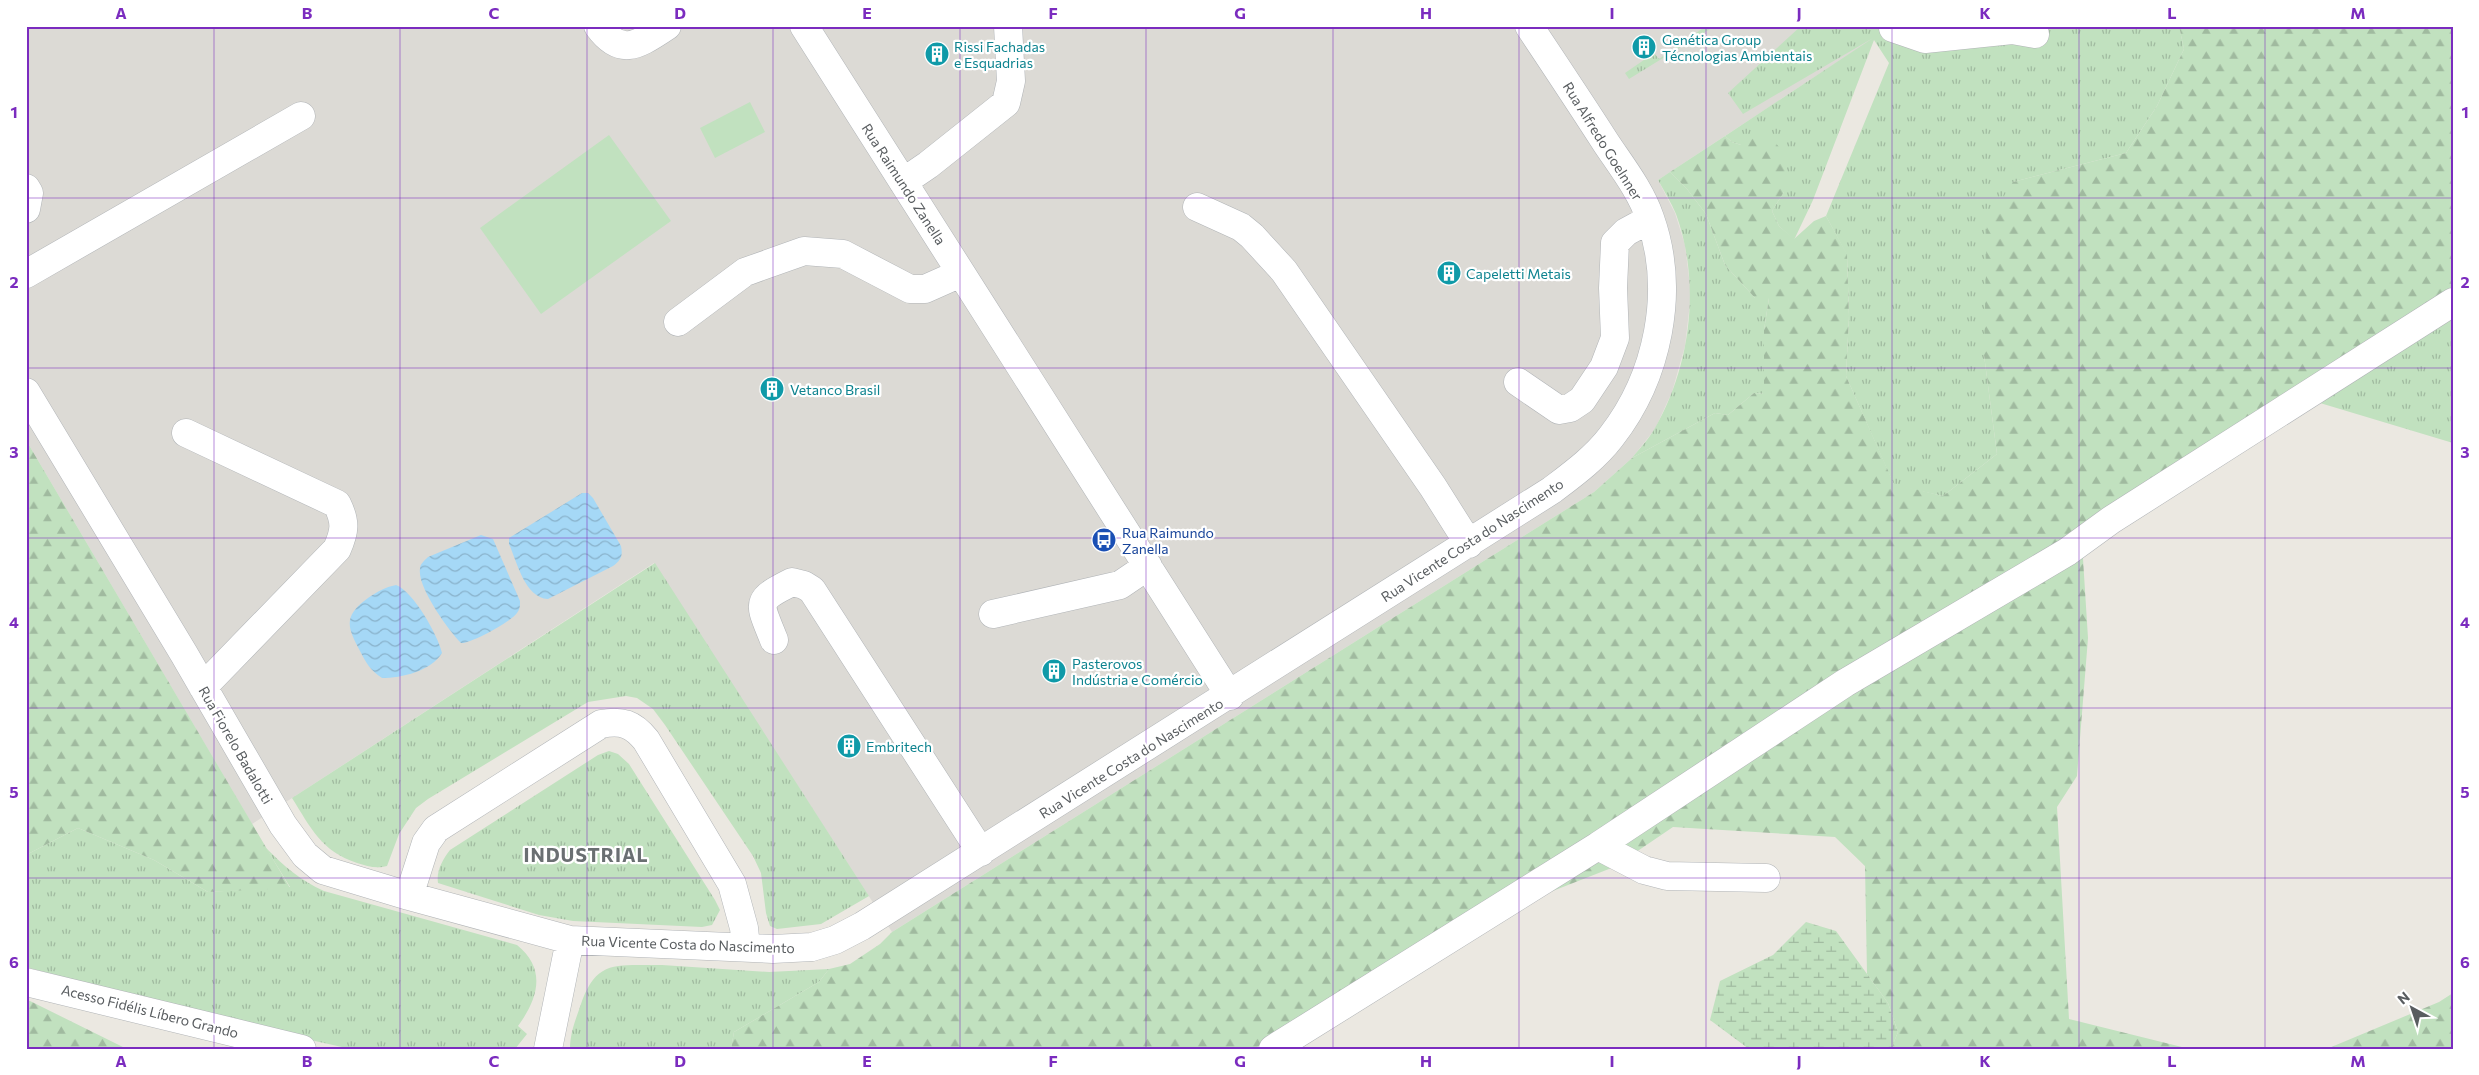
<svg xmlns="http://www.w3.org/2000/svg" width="2479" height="1075" font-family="Commissioner,sans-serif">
	<defs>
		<pattern id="grass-tufts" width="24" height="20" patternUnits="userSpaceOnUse" patternTransform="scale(1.25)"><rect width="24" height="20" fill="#c1e1bf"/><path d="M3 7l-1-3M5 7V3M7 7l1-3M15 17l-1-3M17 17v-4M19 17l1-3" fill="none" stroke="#a0ba9f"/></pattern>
		<pattern id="forest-firs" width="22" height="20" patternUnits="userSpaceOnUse" patternTransform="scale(1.25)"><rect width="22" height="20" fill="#c1e1bf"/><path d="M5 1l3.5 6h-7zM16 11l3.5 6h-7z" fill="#a0ba9f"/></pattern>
		<pattern id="wetland-marsh" width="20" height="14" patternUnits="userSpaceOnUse" patternTransform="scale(1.25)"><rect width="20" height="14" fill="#c1e1bf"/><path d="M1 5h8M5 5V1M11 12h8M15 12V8" fill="none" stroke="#a0ba9f"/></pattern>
		<pattern id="water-waves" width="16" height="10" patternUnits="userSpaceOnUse" patternTransform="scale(1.25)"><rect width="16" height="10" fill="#a5d8f6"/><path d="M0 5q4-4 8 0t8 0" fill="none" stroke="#89b2cb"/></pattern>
	</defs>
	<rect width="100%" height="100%" fill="#ebe8e1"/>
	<!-- industrial -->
	<path fill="#dcdad5" d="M 26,26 L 1867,26 L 1874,38 L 1658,180 L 1675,213 L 1685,245 L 1691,294 L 1685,346 L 1672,392 L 1655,429 L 1632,458 L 1594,492 L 892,932 L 654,563 L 252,824 L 26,440 Z"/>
	<!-- grass -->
	<path fill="url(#grass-tufts)" d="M 1706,26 L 1715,26 L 1629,79 L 1625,73 L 1654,53 L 1659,59 Z
		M 1801,26 L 2179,26 L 2184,49 L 2157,106 L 2126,153 L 2013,182 L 1984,355 L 1997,454 L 1943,496 L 1894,485 L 1846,376 L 1849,316 L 1847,255 L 1826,216 L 1889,63 L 1874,40 L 1813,200 L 1794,240 L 1779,226 L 1772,211 L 1784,192 L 1741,145 L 1732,142 L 1725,136 L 1873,38 L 1743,114 L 1728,93 Z
		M 1670,172 L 1687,189 L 1706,214 L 1725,265 L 1755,298 L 1769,298 L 1764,330 L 1764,394 L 1754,393 L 1728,415 L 1715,413 L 1632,458 C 1639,449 1649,439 1655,428 C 1691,365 1701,283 1676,214 C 1671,202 1664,191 1658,180 Z
		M 2453,308 L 2453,443 L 2310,400 Z
		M 655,563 L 869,896 L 821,924 L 777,929 L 770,926 L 766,913 L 761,873 L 753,856 L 665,725 L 653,709 L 637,698 L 626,696 L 588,702 L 428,799 L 416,808 L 399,834 L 387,866 C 376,869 367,866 357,863 C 321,851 311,828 292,798 Z
		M 609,751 L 618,754 L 629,764 L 715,900 L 720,910 L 712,925 L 702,927 L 573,921 L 539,915 L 438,883 C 436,871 443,859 450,850 L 598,755 Z
		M 78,828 L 154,860 L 208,892 L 290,887 L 266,848 C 284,866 301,881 324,891 L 517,945 C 547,969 538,999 518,1026 L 527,1034 L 515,1049 L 351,1049 L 225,1021 L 26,967 L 26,855 Z
		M 662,965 L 769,972 L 829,969 L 819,982 L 734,1032 L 731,1049 L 570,1049 C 570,1034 575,1021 580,1007 C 596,958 616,966 662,965 Z"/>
	<!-- forest -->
	<path fill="url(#forest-firs)" d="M 2179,26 L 2453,26 L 2453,308 L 2082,543 L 2088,638 L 2077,776 L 2057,807 L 2069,1019 L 2190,1049 L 1891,1049 L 1898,1032 L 1888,1003 L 1867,974 L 1865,866 L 1835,837 L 1673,827 L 1614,867 L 1540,896 L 1510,885 L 1254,1049 L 731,1049 L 734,1032 L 819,982 L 829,969 L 850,964 L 880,944 L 892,932 L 1594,492 L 1632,458 L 1715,413 L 1728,415 L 1754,393 L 1764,394 L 1764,330 L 1769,298 L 1755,298 L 1725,265 L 1706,214 L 1687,189 L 1670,172 L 1725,136 L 1732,142 L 1741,145 L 1755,134 L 1772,138 L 1782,151 L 1787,169 L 1784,192 L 1772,211 L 1779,226 L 1794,239 L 1814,221 L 1826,216 L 1847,254 L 1849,316 L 1846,376 L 1894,484 L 1943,496 L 1997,454 L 1984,355 L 1987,222 L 2013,182 L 2126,153 L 2157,106 L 2184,49 Z
		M 26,440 L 290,888 L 208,892 L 154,860 L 78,828 L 26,855 Z
		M 2453,993 L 2453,1049 L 2317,1049 L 2329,1048 L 2439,1002 Z
		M 26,1000 L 30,1001 L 127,1049 L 26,1049 Z"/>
	<!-- wetland -->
	<path fill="url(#wetland-marsh)" d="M 1806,922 L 1836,931 L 1888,1003 L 1898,1032 L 1891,1049 L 1749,1049 L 1710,1020 L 1720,981 L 1773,955 Z"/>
	<!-- pitch -->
	<path fill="#c1e1bf" d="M 750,102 L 765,132 L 715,158 L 700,128 Z
		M 609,135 L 671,221 L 541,314 L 480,228 Z"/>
	<!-- water -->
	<path fill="url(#water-waves)" d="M 582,493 L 588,493 L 593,498 L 621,546 C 623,556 621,560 613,566 L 548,599 C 525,598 517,562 509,544 L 509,538 Z
		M 481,535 L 493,539 L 520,601 C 520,606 520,609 517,613 C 512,621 470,644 461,643 C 449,631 417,587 420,569 C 420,564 424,561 428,557 Z
		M 396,585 C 413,591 438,635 442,653 C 431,671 402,678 382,678 C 371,671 366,663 360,651 C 347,627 343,616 368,598 C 377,592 385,587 396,585 Z"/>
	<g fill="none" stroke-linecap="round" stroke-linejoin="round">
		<defs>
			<path id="minor" d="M 598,26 C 622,59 640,43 667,26
				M 804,26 L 1230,696
				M 1893,28 L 1925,39 L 2012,30 L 2035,34
				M 903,182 L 928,165 L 1006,103 L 1011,81 L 1008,26
				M 26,188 L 29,193 L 26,209
				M 1197,207 L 1241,227 L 1252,236 L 1284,271 L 1433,487 L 1469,544
				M 26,274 L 301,116
				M 678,322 L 745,272 L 804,251 L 843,254 L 910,289 L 925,289 L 961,273
				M 1518,382 L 1559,410 L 1570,408 L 1582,400 L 1604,367 L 1615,338 L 1613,288 L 1615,243 L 1626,232 L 1650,219
				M 26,392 L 184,654 L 283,825 L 305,855 L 323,870 L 409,896 L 570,940 L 773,949 L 812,947 L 835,940 L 862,926 L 1552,490 C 1573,474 1595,458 1611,437 C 1658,377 1676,291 1650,218 C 1641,191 1622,167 1606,143 C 1581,104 1555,65 1529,26
				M 186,433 L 337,504 C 346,522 345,531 337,549 L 203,687
				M 993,614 L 1120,585 L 1148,566
				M 774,640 C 759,602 754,601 792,582 L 804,585 L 812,590 L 981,852
				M 1598,846 L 1644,870 L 1667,876 L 1766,878
				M 409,896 L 426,843 L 436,829 L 601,724 C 622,720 633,724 646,740 L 732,884 L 744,928 L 746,947
				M 26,982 L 302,1049
				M 548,1049 L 570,940
				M 1273,1049 L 1598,846 L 1845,683 L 2067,552 L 2111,520 L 2453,302"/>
		</defs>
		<!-- minor casing -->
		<use href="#minor" stroke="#b1b4b7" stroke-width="29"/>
		<!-- minor -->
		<use href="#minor" stroke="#fff" stroke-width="28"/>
	</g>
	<!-- grid -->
	<path fill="none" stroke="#7b2cbf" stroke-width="1" stroke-opacity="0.55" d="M 214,26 L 214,1049M 400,26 L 400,1049M 587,26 L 587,1049M 773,26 L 773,1049M 960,26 L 960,1049M 1146,26 L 1146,1049M 1333,26 L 1333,1049M 1519,26 L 1519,1049M 1706,26 L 1706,1049M 1892,26 L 1892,1049M 2079,26 L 2079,1049M 2265,26 L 2265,1049M 26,198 L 2453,198M 26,368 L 2453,368M 26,538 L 2453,538M 26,708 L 2453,708M 26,878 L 2453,878"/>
	<!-- icons -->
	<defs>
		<symbol id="building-disc" viewBox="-11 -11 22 22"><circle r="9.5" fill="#0f9aa8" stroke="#fff"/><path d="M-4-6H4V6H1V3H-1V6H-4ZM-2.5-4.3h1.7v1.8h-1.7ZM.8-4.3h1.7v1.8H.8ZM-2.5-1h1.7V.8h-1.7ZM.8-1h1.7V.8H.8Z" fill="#fff"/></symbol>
		<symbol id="bus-disc" viewBox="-11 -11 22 22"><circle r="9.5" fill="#1a4fb4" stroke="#fff"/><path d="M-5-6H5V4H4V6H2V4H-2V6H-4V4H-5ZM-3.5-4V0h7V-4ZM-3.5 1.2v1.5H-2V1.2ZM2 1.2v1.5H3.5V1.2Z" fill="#fff"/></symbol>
	</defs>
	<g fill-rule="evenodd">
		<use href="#building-disc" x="1630" y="33" width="28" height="28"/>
		<use href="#building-disc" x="923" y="40" width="28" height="28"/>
		<use href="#building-disc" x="1435" y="259" width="28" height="28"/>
		<use href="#building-disc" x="758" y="375" width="28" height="28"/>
		<use href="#bus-disc" x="1090" y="526" width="28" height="28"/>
		<use href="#building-disc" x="1040" y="657" width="28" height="28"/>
		<use href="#building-disc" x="835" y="732" width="28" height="28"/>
	</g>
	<g text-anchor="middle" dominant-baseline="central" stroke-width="4.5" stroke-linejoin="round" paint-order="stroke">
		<!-- culture labels -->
		<g font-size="14" fill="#0d838f" stroke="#fff" text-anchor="start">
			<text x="1662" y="39">Genética Group<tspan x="1662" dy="16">Técnologias Ambientais</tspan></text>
			<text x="954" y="46">Rissi Fachadas<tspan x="954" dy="16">e Esquadrias</tspan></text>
			<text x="1466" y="273">Capeletti Metais</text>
			<text x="790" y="389">Vetanco Brasil</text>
			<text x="1072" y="663">Pasterovos<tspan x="1072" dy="16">Indústria e Comércio</tspan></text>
			<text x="866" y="746">Embritech</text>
		</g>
		<!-- street labels -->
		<g font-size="14" fill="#595d60" stroke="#fff">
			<text transform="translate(1603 141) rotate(58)">Rua Alfredo Goelnner</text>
			<text transform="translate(904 184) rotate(57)">Rua Raimundo Zanella</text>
			<text transform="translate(1472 540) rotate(-33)">Rua Vicente Costa do Nascimento</text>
			<text transform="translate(236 745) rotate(60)">Rua Fiorelo Badalotti</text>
			<text transform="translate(1131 758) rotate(-32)">Rua Vicente Costa do Nascimento</text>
			<text transform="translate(688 944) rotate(2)">Rua Vicente Costa do Nascimento</text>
			<text transform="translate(150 1011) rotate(14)">Acesso Fidélis Líbero Grando</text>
		</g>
		<!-- transit labels -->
		<g font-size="14" fill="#164399" stroke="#fff" text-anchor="start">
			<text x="1122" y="532">Rua Raimundo<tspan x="1122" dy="16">Zanella</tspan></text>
		</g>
		<!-- district labels -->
		<g font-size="19" font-weight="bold" letter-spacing="1" fill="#6a6f72" stroke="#fff">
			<text x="586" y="854">INDUSTRIAL</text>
		</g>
	</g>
	<!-- border -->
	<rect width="2479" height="1075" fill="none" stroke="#ffffff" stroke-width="55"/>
	<!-- north arrow -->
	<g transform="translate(2412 1008) rotate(320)" stroke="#ffffff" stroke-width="4" paint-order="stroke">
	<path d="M0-4L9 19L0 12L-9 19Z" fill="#595d60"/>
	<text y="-8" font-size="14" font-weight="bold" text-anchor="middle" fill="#595d60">N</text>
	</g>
	<rect x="28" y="28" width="2424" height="1020" fill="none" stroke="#7b2cbf" stroke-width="2"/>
	<g font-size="16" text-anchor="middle" font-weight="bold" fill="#7b2cbf">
		<text x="121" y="19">A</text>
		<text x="307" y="19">B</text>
		<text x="494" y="19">C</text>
		<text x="680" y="19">D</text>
		<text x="867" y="19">E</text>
		<text x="1053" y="19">F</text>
		<text x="1240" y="19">G</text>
		<text x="1426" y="19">H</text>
		<text x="1612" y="19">I</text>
		<text x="1799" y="19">J</text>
		<text x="1985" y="19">K</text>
		<text x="2172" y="19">L</text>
		<text x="2358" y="19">M</text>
		<text x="14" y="118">1</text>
		<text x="2465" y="118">1</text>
		<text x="14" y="288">2</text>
		<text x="2465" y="288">2</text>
		<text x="14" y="458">3</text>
		<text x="2465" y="458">3</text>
		<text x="14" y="628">4</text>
		<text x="2465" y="628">4</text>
		<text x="14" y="798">5</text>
		<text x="2465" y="798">5</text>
		<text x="14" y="968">6</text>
		<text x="2465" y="968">6</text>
		<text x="121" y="1067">A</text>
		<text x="307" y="1067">B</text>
		<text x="494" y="1067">C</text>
		<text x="680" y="1067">D</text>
		<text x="867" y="1067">E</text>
		<text x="1053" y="1067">F</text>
		<text x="1240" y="1067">G</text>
		<text x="1426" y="1067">H</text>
		<text x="1612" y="1067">I</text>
		<text x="1799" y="1067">J</text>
		<text x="1985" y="1067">K</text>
		<text x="2172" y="1067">L</text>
		<text x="2358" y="1067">M</text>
	</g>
</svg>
